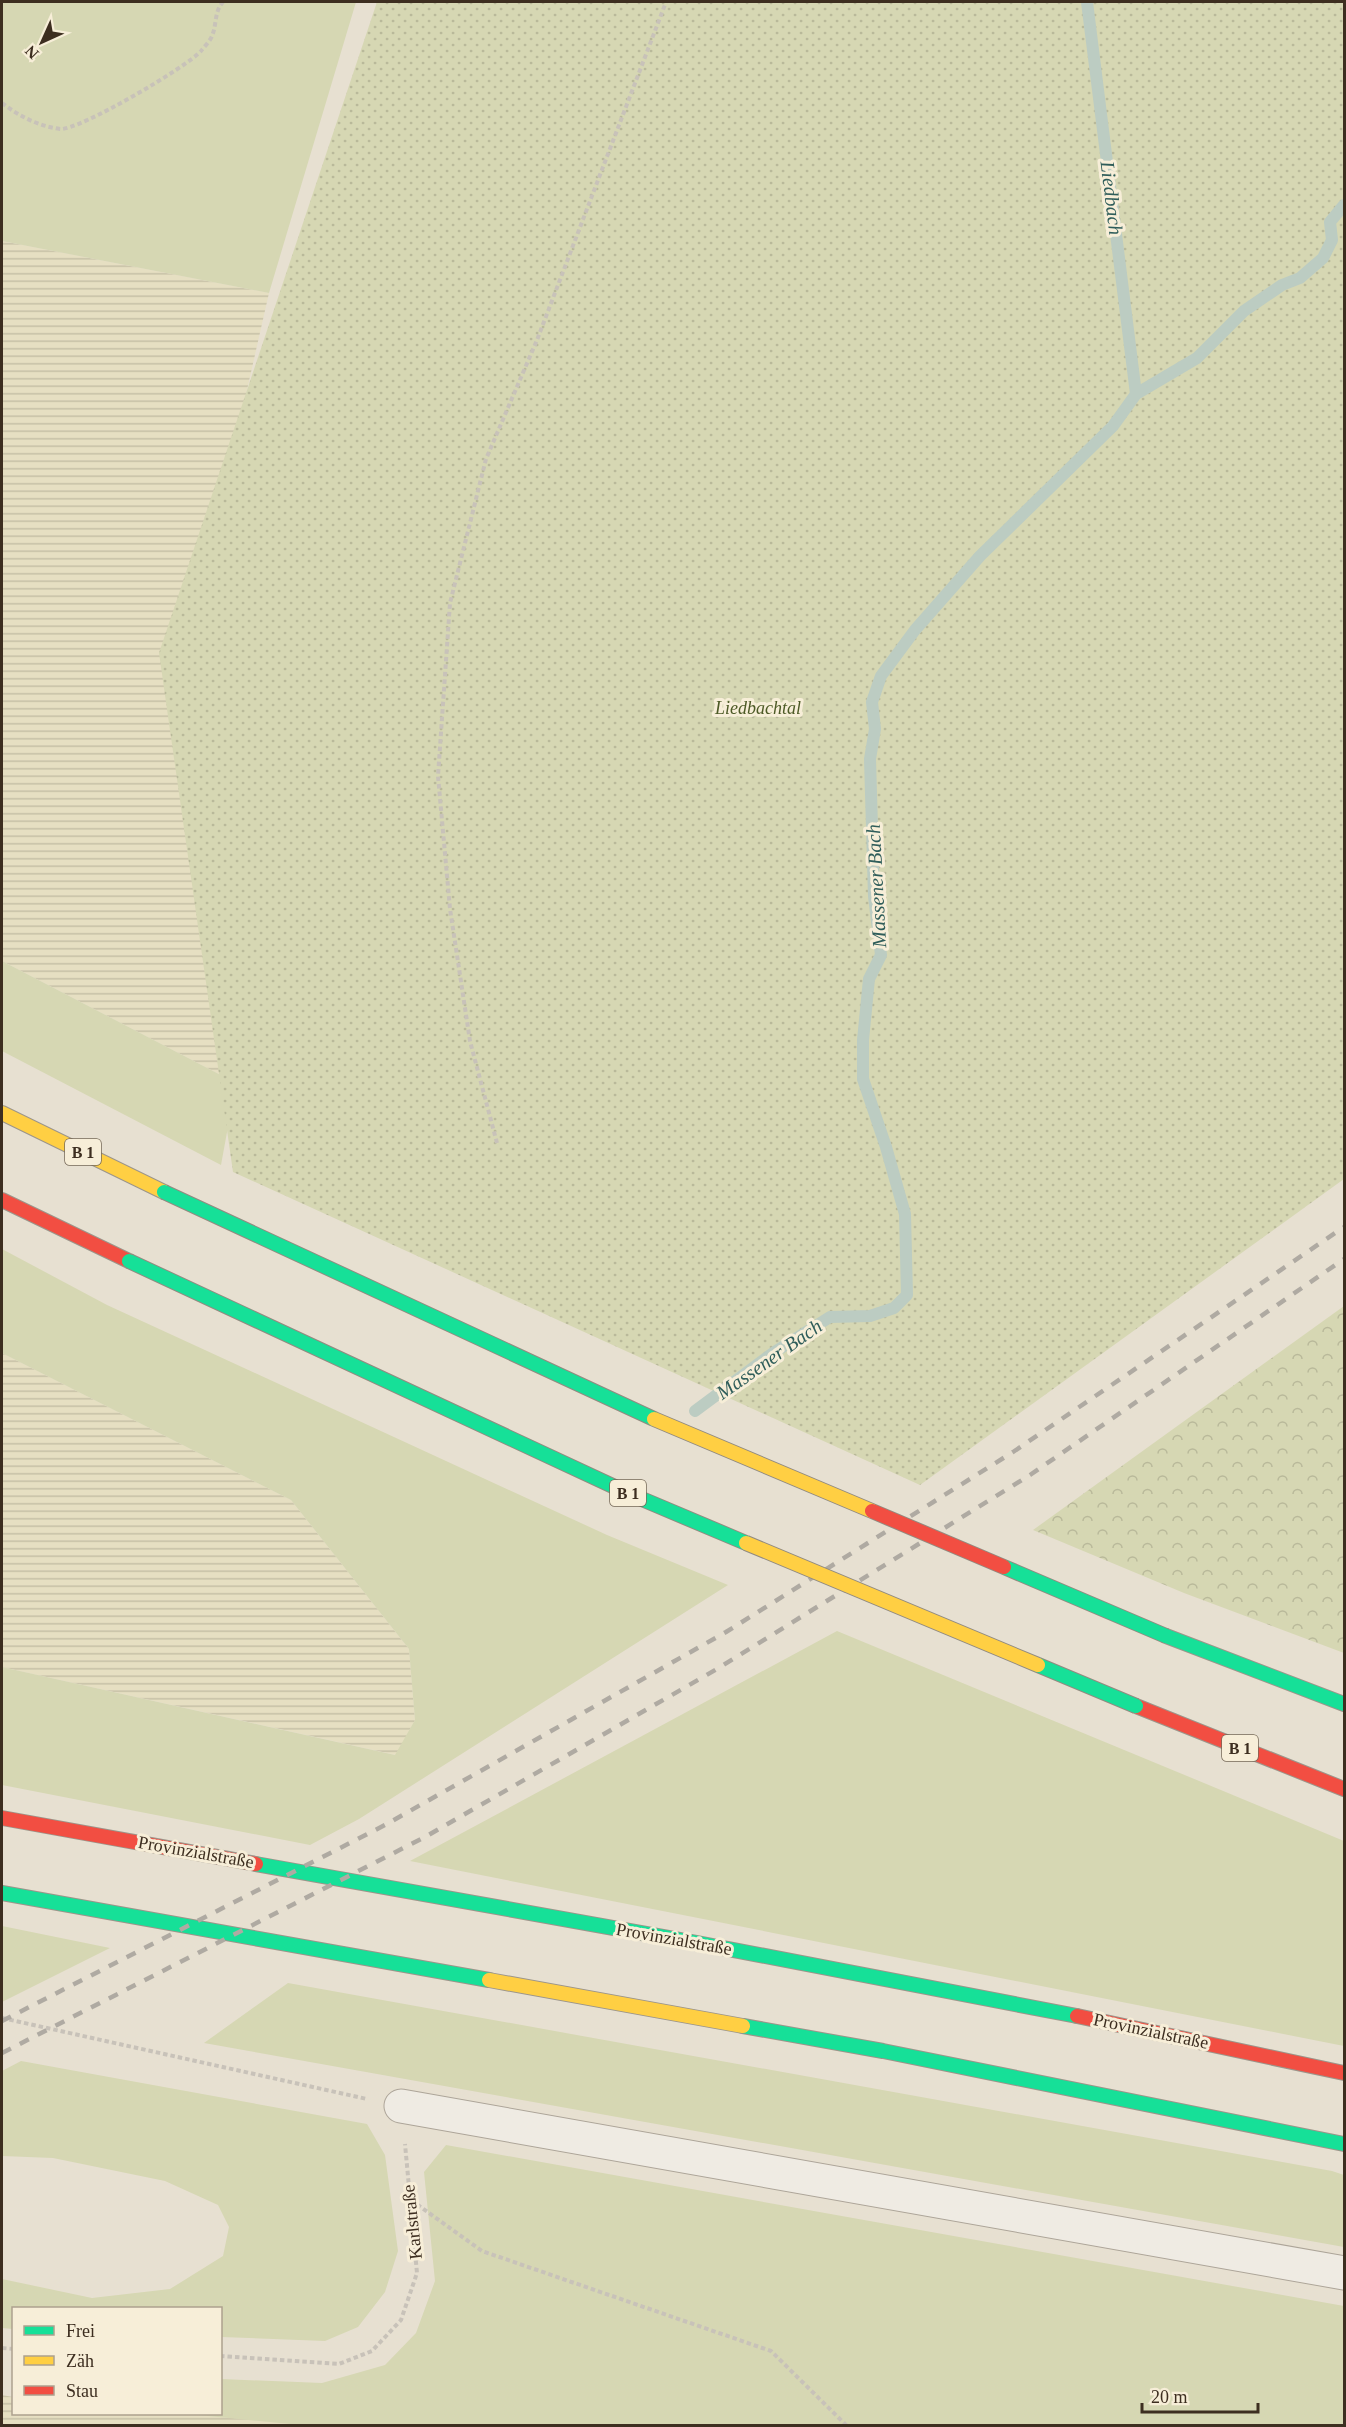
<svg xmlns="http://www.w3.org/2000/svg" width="1346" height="2427" font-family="'Times New Roman',serif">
	<defs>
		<pattern id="farmland-rules" width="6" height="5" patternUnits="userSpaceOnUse" patternTransform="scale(1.5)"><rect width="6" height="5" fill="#e6dfc2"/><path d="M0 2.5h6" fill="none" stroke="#c6c0a6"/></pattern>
		<pattern id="forest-crowns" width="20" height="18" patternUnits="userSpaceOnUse" patternTransform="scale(1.5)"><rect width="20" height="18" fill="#d6d7b3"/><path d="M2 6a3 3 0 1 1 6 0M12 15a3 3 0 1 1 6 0" fill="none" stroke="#b9b99a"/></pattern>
		<pattern id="park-dots" width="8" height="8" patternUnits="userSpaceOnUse" patternTransform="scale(1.5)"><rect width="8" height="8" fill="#d6d7b3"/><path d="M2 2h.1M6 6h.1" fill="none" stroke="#b9b99a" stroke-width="1.8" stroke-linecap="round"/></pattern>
	</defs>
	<rect width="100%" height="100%" fill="#e7e0d1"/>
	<!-- farmland -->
	<path fill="url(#farmland-rules)" d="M 2,241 L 269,293 L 192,632 L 236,1083 L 2,961 Z
		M 2,1353 L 291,1500 L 409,1649 L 415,1720 L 396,1755 L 2,1667 Z
		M 2,2395 L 13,2397 L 14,2414 L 188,2414 L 311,2425 L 2,2425 Z"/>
	<!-- green -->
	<path fill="#d6d7b3" d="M 2,2 L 356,2 L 269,293 L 2,241 Z
		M 2,961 L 236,1083 L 221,1165 L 2,1051 Z
		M 2,1249 L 107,1305 L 607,1535 L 728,1585 L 359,1819 L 310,1845 L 2,1785 L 2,1667 L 395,1755 L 415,1720 L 409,1649 L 291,1500 L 2,1353 Z
		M 837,1631 L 1344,1841 L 1344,2046 L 410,1861 Z
		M 2,1926 L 110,1948 L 2,2002 Z
		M 288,1983 L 1332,2171 L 1344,2175 L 1344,2247 L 204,2043 Z
		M 21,2061 L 367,2124 L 385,2155 L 398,2251 L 385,2292 L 358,2327 L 325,2341 L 221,2337 L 220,2308 L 14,2308 L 13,2329 L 2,2328 L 2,2279 L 92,2298 L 170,2289 L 223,2256 L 229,2227 L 218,2205 L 165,2181 L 53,2158 L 2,2156 L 2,2071 Z
		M 446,2145 L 1344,2306 L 1344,2425 L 311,2426 L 188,2414 L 220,2414 L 221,2379 L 322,2383 L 385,2365 L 416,2333 L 435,2281 L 424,2172 Z"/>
	<!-- forest -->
	<path fill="url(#forest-crowns)" d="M 1344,1306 L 1344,1653 L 1184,1593 L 1033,1530 Z"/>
	<!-- park -->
	<path fill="url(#park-dots)" d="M 377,2 L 1344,2 L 1344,1179 L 920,1485 L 233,1172 L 159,653 Z"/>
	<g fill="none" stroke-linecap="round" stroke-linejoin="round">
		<!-- stream -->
		<path stroke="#bcccc2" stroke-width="12" d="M 1087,2 L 1136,394
			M 695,1411 L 773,1353 L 830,1317 L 870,1316 L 894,1308 L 907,1295 L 905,1214 L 886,1147 L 863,1079 L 863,1040 L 869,979 L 881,955 L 874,896 L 870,759 L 875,729 L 872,702 L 881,676 L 915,630 L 980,556 L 1113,426 L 1136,394 L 1197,358 L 1244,311 L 1282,285 L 1300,278 L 1323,258 L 1332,240 L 1330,222 L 1344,205"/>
		<defs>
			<path id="street" d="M 401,2106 L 1344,2273"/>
			<path id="fast" d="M 1166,1636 L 1344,1704
				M 256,1864 L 692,1942 L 1077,2016
				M 2,1893 L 489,1980
				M 743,2026 L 883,2051 L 1344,2144"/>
			<path id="slow" d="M 2,1113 L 164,1192
				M 489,1980 L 743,2026"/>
			<path id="jam" d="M 2,1200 L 129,1261
				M 1136,1706 L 1344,1789
				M 2,1818 L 256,1864
				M 1077,2016 L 1344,2073"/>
		</defs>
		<!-- street casing -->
		<use href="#street" stroke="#ada599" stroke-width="35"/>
		<!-- fast casing -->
		<use href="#fast" stroke="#9c958a" stroke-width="16"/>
		<!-- slow casing -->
		<use href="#slow" stroke="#9c958a" stroke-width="16"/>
		<!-- jam casing -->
		<use href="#jam" stroke="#9c958a" stroke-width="16"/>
		<!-- path -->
		<path stroke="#c8c2b9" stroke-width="4" stroke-dasharray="4.5 3" stroke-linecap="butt" d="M 2,103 C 19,116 38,126 60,129 C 78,131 187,67 201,51 C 204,47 210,41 212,36 C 217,24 214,12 223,2
			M 497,1143 L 470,1041 L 450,909 L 438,776 L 450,603 L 486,459 L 537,340 L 666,2
			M 2,2018 L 367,2099
			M 411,2200 L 482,2251 L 771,2351 L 847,2426
			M 2,2348 L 14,2349
			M 220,2356 L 339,2364 L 372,2351 L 401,2320 L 417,2273 L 405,2144"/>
		<!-- street -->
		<use href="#street" stroke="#efebe3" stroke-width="33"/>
		<!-- fast -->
		<use href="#fast" stroke="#16e098" stroke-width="14"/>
		<!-- slow -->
		<use href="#slow" stroke="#ffcf43" stroke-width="14"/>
		<!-- jam -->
		<use href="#jam" stroke="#f24e42" stroke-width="14"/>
		<!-- rail -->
		<path stroke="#afaaa2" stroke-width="4.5" stroke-dasharray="10 10" stroke-linecap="butt" d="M 2,2021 L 385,1825 L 726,1632 L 1013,1452 L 1344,1227
			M 2,2053 L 425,1837 L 717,1669 L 1030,1475 L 1344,1259"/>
		<defs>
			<path id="fast-bridge" d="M 164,1192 L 654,1419
				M 129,1261 L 630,1494 L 746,1543
				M 1004,1567 L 1166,1636
				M 1038,1665 L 1136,1706"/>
			<path id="slow-bridge" d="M 654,1419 L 872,1511
				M 746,1543 L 1038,1665"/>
			<path id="jam-bridge" d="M 872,1511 L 1004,1567"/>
		</defs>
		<!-- fast-bridge casing -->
		<use href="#fast-bridge" stroke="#928b80" stroke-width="16" stroke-linecap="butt"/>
		<!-- slow-bridge casing -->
		<use href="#slow-bridge" stroke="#928b80" stroke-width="16" stroke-linecap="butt"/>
		<!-- jam-bridge casing -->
		<use href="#jam-bridge" stroke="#928b80" stroke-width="16" stroke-linecap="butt"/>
		<!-- fast-bridge -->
		<use href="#fast-bridge" stroke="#16e098" stroke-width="14"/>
		<!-- slow-bridge -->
		<use href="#slow-bridge" stroke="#ffcf43" stroke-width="14"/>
		<!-- jam-bridge -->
		<use href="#jam-bridge" stroke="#f24e42" stroke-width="14"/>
	</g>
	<g text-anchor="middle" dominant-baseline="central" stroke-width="6" stroke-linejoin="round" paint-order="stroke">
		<!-- shield labels -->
		<g fill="#f7eed8" stroke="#756857" stroke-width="1.5">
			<rect x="65" y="1139" width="36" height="26" rx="4.5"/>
			<rect x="610" y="1480" width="36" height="26" rx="4.5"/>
			<rect x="1222" y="1735" width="36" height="26" rx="4.5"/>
		</g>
		<g font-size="16" font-weight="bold" fill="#3d2e20">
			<text x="83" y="1152">B 1</text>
			<text x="628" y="1493">B 1</text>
			<text x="1240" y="1748">B 1</text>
		</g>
		<!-- park labels -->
		<g font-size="18" font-style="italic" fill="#4d5a26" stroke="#f7eed8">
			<text x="758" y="708">Liedbachtal</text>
		</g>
		<!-- street labels -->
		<g font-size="18" fill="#3d2e20" stroke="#f7eed8">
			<text transform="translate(196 1852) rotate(10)">Provinzialstraße</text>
			<text transform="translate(674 1939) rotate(10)">Provinzialstraße</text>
			<text transform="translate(1151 2031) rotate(12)">Provinzialstraße</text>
			<text transform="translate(412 2222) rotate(-96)">Karlstraße</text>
		</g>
		<!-- water labels -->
		<g font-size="20" font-style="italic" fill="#2f5d5a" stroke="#f7eed8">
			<text transform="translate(1112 198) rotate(83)">Liedbach</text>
			<text transform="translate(876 886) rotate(-93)">Massener Bach</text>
			<text transform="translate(769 1359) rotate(-35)">Massener Bach</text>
		</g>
	</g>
	<!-- border -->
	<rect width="1346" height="2427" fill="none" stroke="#3d2e20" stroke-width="6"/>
	<!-- legend -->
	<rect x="12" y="2307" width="210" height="108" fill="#f7eed8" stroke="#ada18e" stroke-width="1.5"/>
	<rect x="24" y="2326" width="30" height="9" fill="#16e098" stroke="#ada18e" stroke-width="1.5"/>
	<text x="66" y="2337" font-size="18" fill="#3d2e20">Frei</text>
	<rect x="24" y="2356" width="30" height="9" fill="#ffcf43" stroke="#ada18e" stroke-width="1.5"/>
	<text x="66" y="2367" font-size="18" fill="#3d2e20">Zäh</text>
	<rect x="24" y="2386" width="30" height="9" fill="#f24e42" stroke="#ada18e" stroke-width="1.5"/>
	<text x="66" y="2397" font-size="18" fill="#3d2e20">Stau</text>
	<!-- north arrow -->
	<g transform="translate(42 42) rotate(225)" stroke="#f7eed8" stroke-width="4.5" paint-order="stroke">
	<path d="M0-4.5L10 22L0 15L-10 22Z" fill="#3d2e20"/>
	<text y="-9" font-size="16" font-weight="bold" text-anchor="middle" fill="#3d2e20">N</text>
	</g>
	<!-- scale -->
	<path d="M1142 2403v9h116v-9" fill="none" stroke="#3d2e20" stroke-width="3"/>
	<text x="1151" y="2403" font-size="18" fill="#3d2e20" stroke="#f7eed8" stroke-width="4.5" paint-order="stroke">20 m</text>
</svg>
